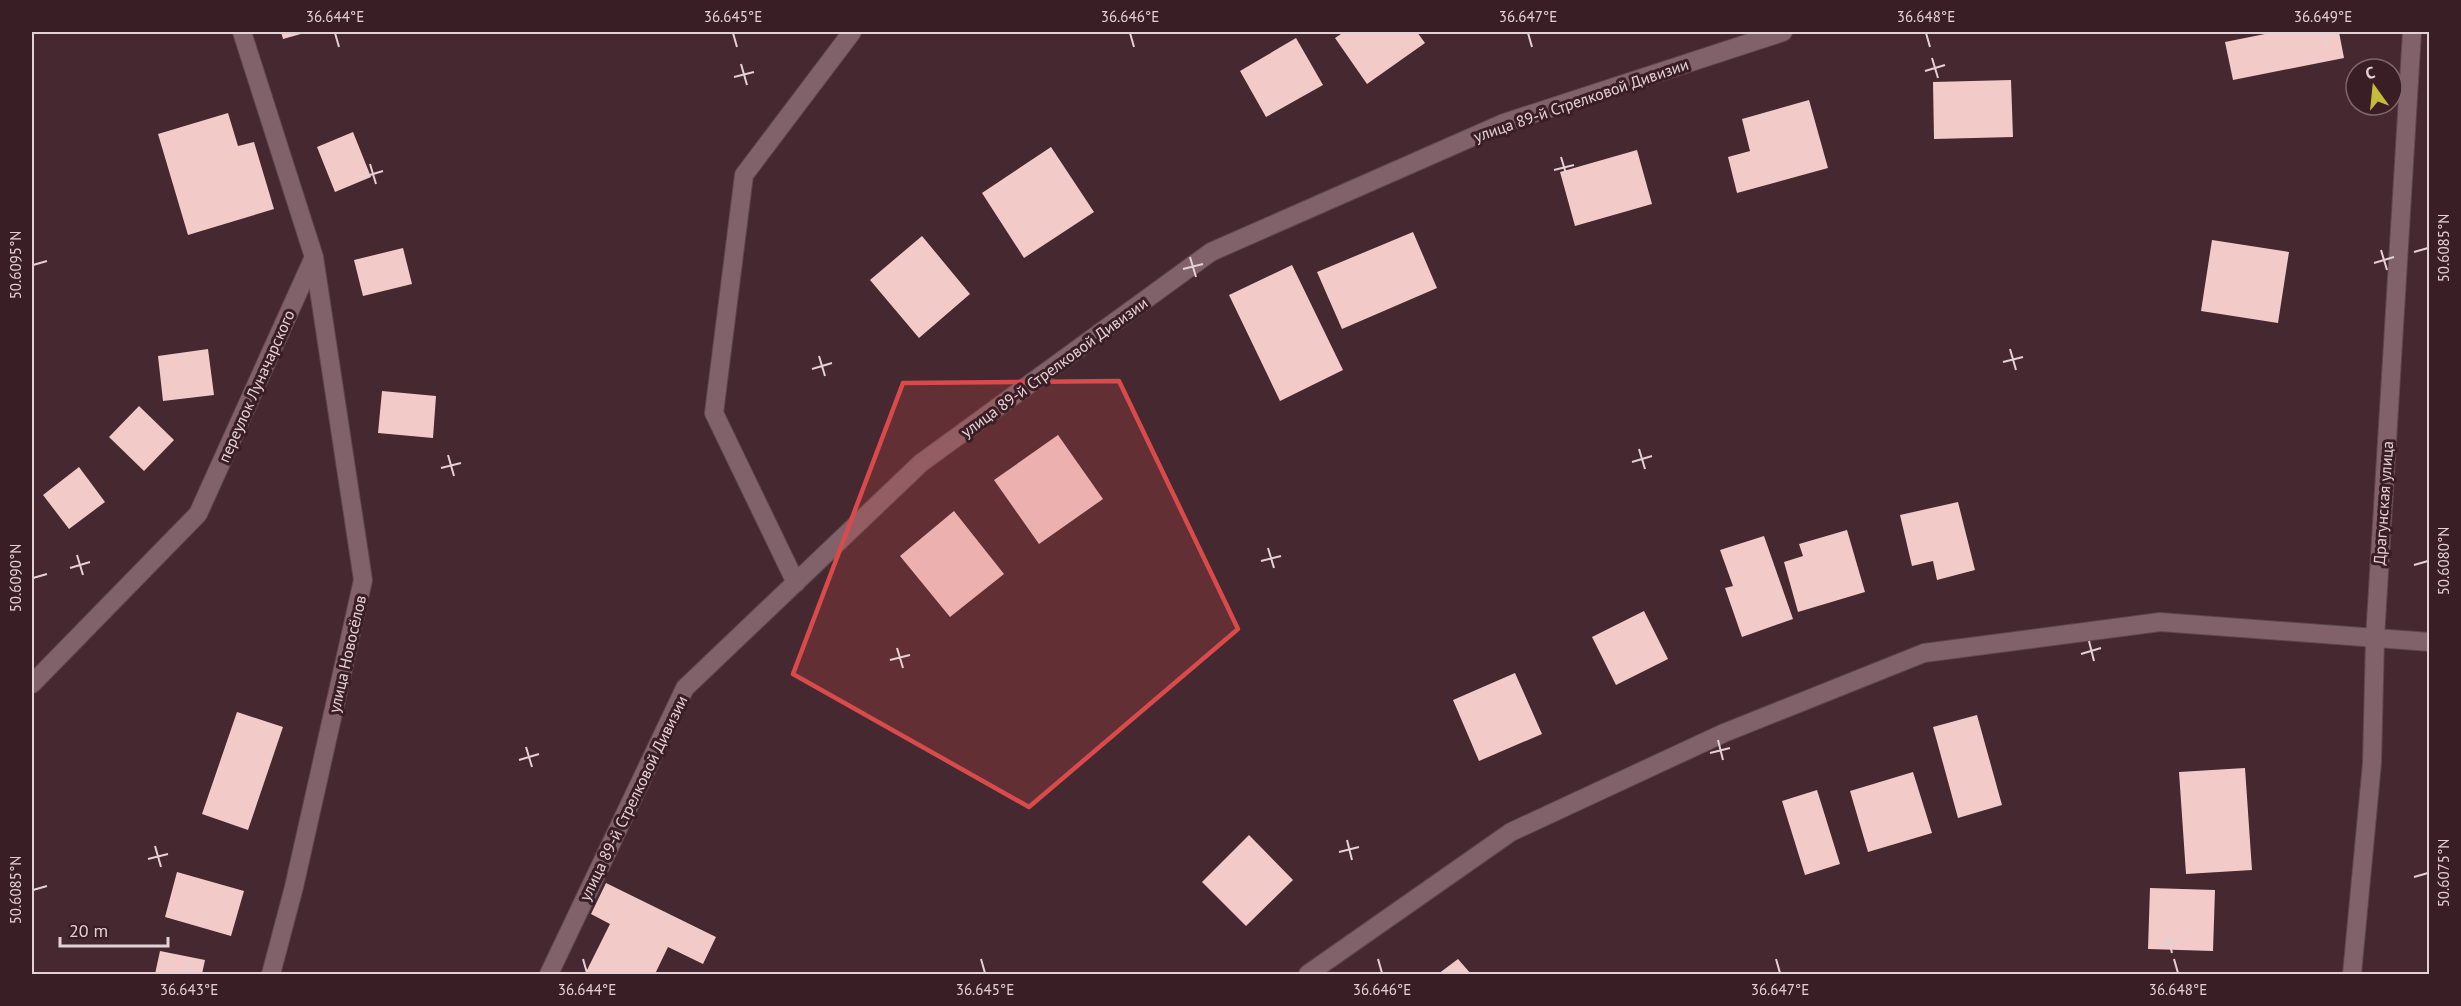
<svg xmlns="http://www.w3.org/2000/svg" width="2461" height="1006" font-family="'PT Sans',sans-serif">
	<rect width="100%" height="100%" fill="#452830"/>
	<!-- building -->
	<path fill="#f2cbc9" d="M 281,32 L 308,32 L 283,39 Z
		M 1344,32 L 1417,32 L 1425,43 L 1367,84 L 1335,38 Z
		M 2275,32 L 2339,32 L 2344,58 L 2233,80 L 2225,42 Z
		M 1296,38 L 1323,85 L 1266,117 L 1240,71 Z
		M 2011,80 L 2013,137 L 1934,139 L 1933,82 Z
		M 1809,100 L 1828,168 L 1737,193 L 1728,157 L 1750,151 L 1742,119 Z
		M 228,113 L 238,146 L 254,142 L 274,209 L 188,235 L 158,134 Z
		M 353,132 L 371,177 L 335,192 L 317,147 Z
		M 1051,147 L 1094,212 L 1024,258 L 982,193 Z
		M 1637,150 L 1652,204 L 1575,226 L 1560,172 Z
		M 1413,232 L 1437,288 L 1342,329 L 1317,272 Z
		M 922,236 L 970,294 L 919,338 L 870,280 Z
		M 2212,240 L 2289,252 L 2278,323 L 2201,311 Z
		M 403,248 L 412,284 L 363,296 L 354,260 Z
		M 1292,265 L 1343,370 L 1280,401 L 1229,295 Z
		M 208,349 L 214,395 L 163,401 L 158,356 Z
		M 382,391 L 436,396 L 433,438 L 378,433 Z
		M 139,406 L 174,440 L 144,471 L 109,437 Z
		M 1058,435 L 1103,499 L 1039,544 L 994,480 Z
		M 79,467 L 105,502 L 69,529 L 43,495 Z
		M 1958,502 L 1975,570 L 1937,580 L 1933,561 L 1912,566 L 1900,515 Z
		M 954,511 L 1004,574 L 950,617 L 900,556 Z
		M 1847,530 L 1865,592 L 1798,612 L 1784,562 L 1803,556 L 1799,544 Z
		M 1764,536 L 1793,619 L 1742,637 L 1725,588 L 1733,586 L 1720,550 Z
		M 1644,611 L 1668,659 L 1616,685 L 1592,637 Z
		M 1515,673 L 1542,734 L 1479,761 L 1453,700 Z
		M 237,712 L 283,727 L 248,830 L 202,814 Z
		M 1977,715 L 2002,805 L 1958,818 L 1933,727 Z
		M 2245,768 L 2252,870 L 2186,874 L 2179,772 Z
		M 1913,772 L 1932,833 L 1868,852 L 1850,791 Z
		M 1817,790 L 1840,864 L 1805,875 L 1782,801 Z
		M 1249,835 L 1293,880 L 1246,926 L 1202,882 Z
		M 177,872 L 244,891 L 231,936 L 165,917 Z
		M 606,883 L 716,937 L 703,964 L 668,947 L 655,974 L 585,974 L 610,924 L 591,914 Z
		M 2150,888 L 2215,890 L 2213,951 L 2148,949 Z
		M 160,951 L 205,960 L 202,974 L 155,974 Z
		M 1458,959 L 1471,974 L 1438,974 Z"/>
	<g fill="none" stroke-linecap="round" stroke-linejoin="round">
		<defs>
			<path id="minor" d="M 796,583 L 714,413 L 744,175 L 852,32
				M 32,684 L 198,514 L 314,257 L 242,32
				M 271,974 L 294,887 L 363,580 L 314,257
				M 549,974 L 685,688 L 921,463 L 1211,252 L 1504,123 L 1783,32
				M 1308,974 L 1511,832 L 1724,733 L 1924,653 L 2160,622 L 2430,642
				M 2352,974 L 2372,763 L 2375,638 L 2412,32"/>
		</defs>
		<!-- minor casing -->
		<use href="#minor" stroke="#5e464d" stroke-width="20"/>
		<!-- minor -->
		<use href="#minor" stroke="#82626a" stroke-width="18"/>
	</g>
	<!-- marked area -->
	<path fill="#d94a4b" fill-opacity="0.2" stroke="#d94a4b" stroke-width="4.5" stroke-linejoin="round" d="M 1119,381 L 1238,629 L 1029,807 L 793,674 L 903,383 Z"/>
	<!-- ticks -->
	<path fill="none" stroke="#e4d1d5" stroke-width="2" d="M 335,33 L 339,47M 733,33 L 737,47M 1130,33 L 1134,47M 1528,33 L 1532,47M 1926,33 L 1930,47M 2323,33 L 2327,47M 1932,58 L 1938,78M 741,64 L 747,85M 1925,71 L 1945,65M 734,77 L 754,72M 1561,157 L 1567,177M 370,164 L 376,184M 1554,170 L 1574,165M 363,177 L 383,171M 2381,250 L 2387,270M 2414,252 L 2428,248M 1190,257 L 1196,277M 2374,263 L 2394,257M 33,265 L 47,261M 1183,269 L 1203,264M 2010,349 L 2016,370M 819,356 L 825,376M 2003,362 L 2023,357M 812,369 L 832,363M 1639,449 L 1645,469M 448,455 L 454,476M 1632,462 L 1652,456M 441,468 L 461,463M 1268,548 L 1274,568M 77,555 L 83,575M 1261,561 L 1281,556M 2414,565 L 2428,561M 70,568 L 90,562M 33,578 L 47,574M 2089,641 L 2094,661M 897,648 L 903,668M 2081,654 L 2101,648M 890,660 L 910,655M 1718,740 L 1723,760M 526,747 L 532,767M 1710,753 L 1730,748M 519,760 L 539,754M 1347,840 L 1352,860M 155,846 L 161,867M 1339,852 L 1359,847M 148,859 L 168,854M 2414,877 L 2428,873M 33,890 L 47,886M 2167,932 L 2172,953M 2159,945 L 2179,940M 186,959 L 189,973M 583,959 L 587,973M 981,959 L 985,973M 1378,959 L 1382,973M 1776,959 L 1780,973M 2174,959 L 2178,973"/>
	<g text-anchor="middle" dominant-baseline="central" stroke-width="6" stroke-linejoin="round" paint-order="stroke">
		<!-- street labels -->
		<g font-size="16" fill="#e4d1d5" stroke="#3a1e26">
			<text transform="translate(1581 100) rotate(-19)">улица 89-й Стрелковой Дивизии</text>
			<text transform="translate(1054 367) rotate(-36)">улица 89-й Стрелковой Дивизии</text>
			<text transform="translate(256 386) rotate(-66)">переулок Луначарского</text>
			<text transform="translate(2383 503) rotate(-86)">Драгунская улица</text>
			<text transform="translate(347 654) rotate(-77)">улица Новосёлов</text>
			<text transform="translate(633 798) rotate(-64)">улица 89-й Стрелковой Дивизии</text>
		</g>
	</g>
	<!-- border -->
	<rect width="2461" height="1006" fill="none" stroke="#3a1e26" stroke-width="66"/>
	<!-- north arrow -->
	<g transform="translate(2374 87) rotate(345)"><circle r="28" fill="#3a1e26" stroke="#7e666c" stroke-width="1.5"/>
	<path d="M0-4.5L10 22L0 15L-10 22Z" fill="#c5bc3d"/>
	<text y="-9" font-size="16" font-weight="bold" text-anchor="middle" fill="#e4d1d5">С</text>
	</g>
	<!-- scale -->
	<path d="M60 937v9h108v-9" fill="none" stroke="#e4d1d5" stroke-width="3"/>
	<text x="69" y="937" font-size="18" fill="#e4d1d5" stroke="#3a1e26" stroke-width="4.5" paint-order="stroke">20 m</text>
	<rect x="33" y="33" width="2395" height="940" fill="none" stroke="#e4d1d5" stroke-width="2"/>
	<g font-size="15" text-anchor="middle" fill="#e4d1d5">
		<text x="335" y="22">36.644°E</text>
		<text x="733" y="22">36.645°E</text>
		<text x="1130" y="22">36.646°E</text>
		<text x="1528" y="22">36.647°E</text>
		<text x="1926" y="22">36.648°E</text>
		<text x="2323" y="22">36.649°E</text>
		<text transform="translate(2444 248) rotate(-90)" y="5">50.6085°N</text>
		<text transform="translate(16 265) rotate(-90)" y="5">50.6095°N</text>
		<text transform="translate(2444 561) rotate(-90)" y="5">50.6080°N</text>
		<text transform="translate(16 578) rotate(-90)" y="5">50.6090°N</text>
		<text transform="translate(2444 873) rotate(-90)" y="5">50.6075°N</text>
		<text transform="translate(16 890) rotate(-90)" y="5">50.6085°N</text>
		<text x="189" y="995">36.643°E</text>
		<text x="587" y="995">36.644°E</text>
		<text x="985" y="995">36.645°E</text>
		<text x="1382" y="995">36.646°E</text>
		<text x="1780" y="995">36.647°E</text>
		<text x="2178" y="995">36.648°E</text>
	</g>
</svg>
